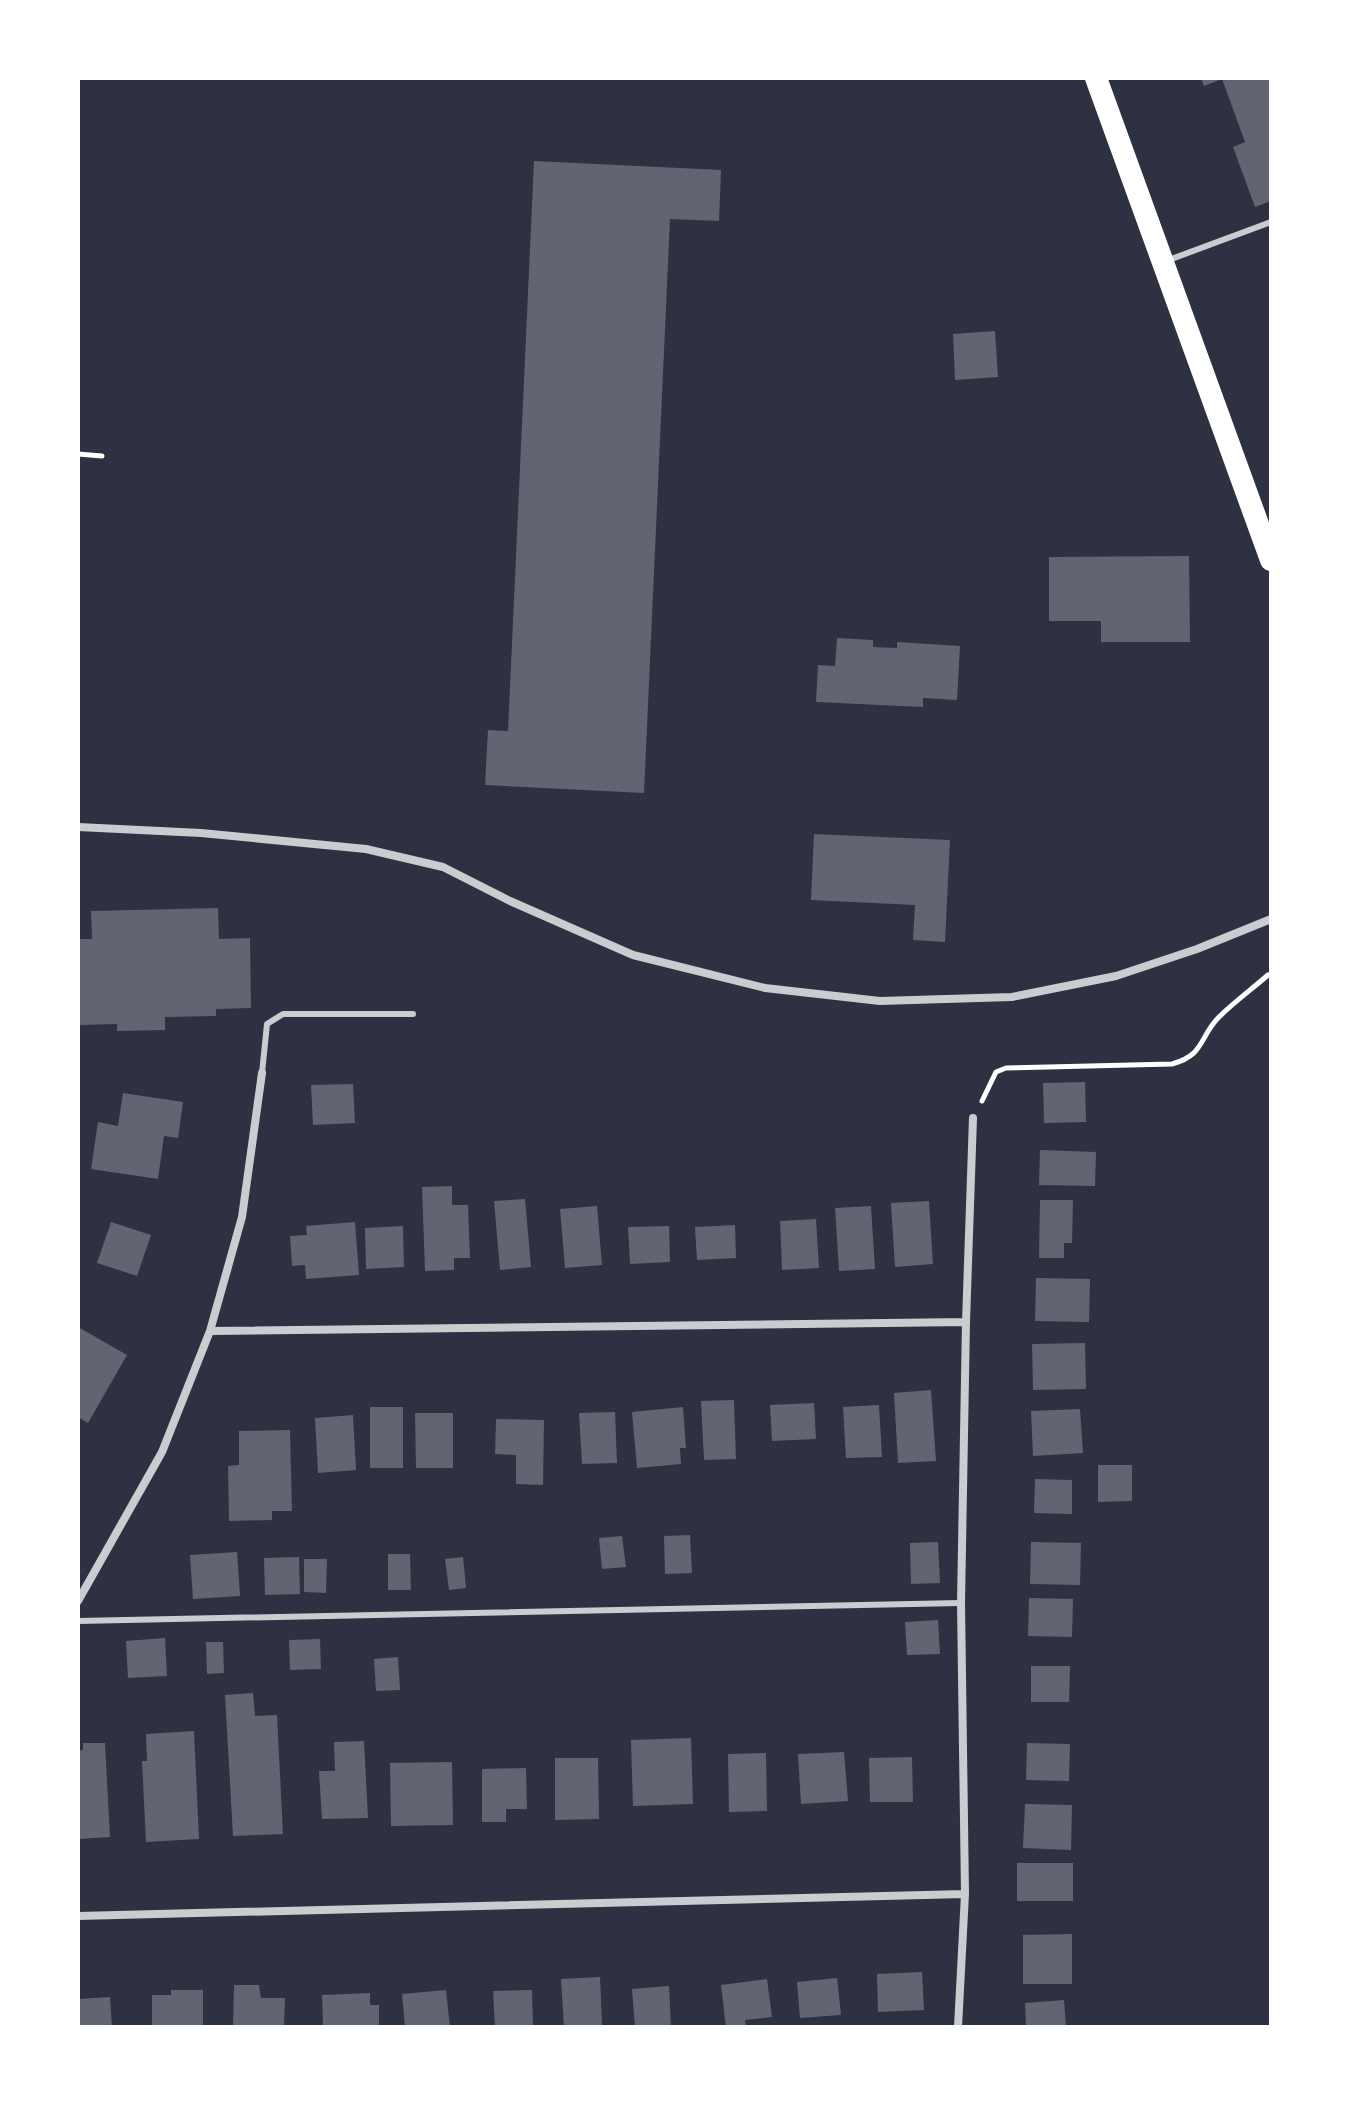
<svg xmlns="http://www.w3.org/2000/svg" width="1349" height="2105" font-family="'Nunito Sans',sans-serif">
	<rect width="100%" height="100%" fill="#2d3142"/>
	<!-- building -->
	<path fill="#626471" d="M 1201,78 L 1271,78 L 1271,201 L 1255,207 L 1233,147 L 1245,142 L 1222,79 L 1204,86 Z
		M 534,161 L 721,170 L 719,221 L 670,219 L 644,793 L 485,785 L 488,730 L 508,731 Z
		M 995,331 L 998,377 L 955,380 L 953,334 Z
		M 1189,556 L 1190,642 L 1101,642 L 1101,621 L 1049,621 L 1049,557 Z
		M 837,638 L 873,640 L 873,647 L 897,648 L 897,642 L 960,646 L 957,700 L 923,698 L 923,707 L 816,702 L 818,665 L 835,666 Z
		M 814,834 L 950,840 L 945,942 L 913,940 L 915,905 L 811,900 Z
		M 218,908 L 219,939 L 250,938 L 251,1008 L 216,1009 L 216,1016 L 165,1017 L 165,1030 L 117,1031 L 117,1024 L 78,1025 L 78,939 L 92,939 L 91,911 Z
		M 1085,1082 L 1086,1122 L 1044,1123 L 1043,1083 Z
		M 353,1084 L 355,1123 L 313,1125 L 311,1085 Z
		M 123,1093 L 183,1102 L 178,1138 L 164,1136 L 158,1179 L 91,1169 L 98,1122 L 118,1126 Z
		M 1040,1150 L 1096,1152 L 1095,1186 L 1039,1185 Z
		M 452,1186 L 452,1205 L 468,1205 L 470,1258 L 454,1258 L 454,1270 L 425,1271 L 422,1187 Z
		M 525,1199 L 531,1267 L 500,1270 L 494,1201 Z
		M 1040,1200 L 1073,1200 L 1072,1243 L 1064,1243 L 1064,1258 L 1039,1258 Z
		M 929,1201 L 933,1264 L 895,1267 L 891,1203 Z
		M 597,1206 L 602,1265 L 565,1268 L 560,1209 Z
		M 871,1206 L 875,1269 L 839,1271 L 835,1208 Z
		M 816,1219 L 819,1268 L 782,1270 L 780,1221 Z
		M 111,1222 L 151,1235 L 137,1276 L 97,1263 Z
		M 355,1222 L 359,1275 L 306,1279 L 305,1265 L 292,1266 L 290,1236 L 307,1235 L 306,1226 Z
		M 735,1225 L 736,1258 L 697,1260 L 695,1227 Z
		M 403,1226 L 404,1267 L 366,1269 L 365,1228 Z
		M 669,1226 L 670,1262 L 630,1264 L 628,1227 Z
		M 1036,1278 L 1090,1279 L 1089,1322 L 1035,1321 Z
		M 78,1327 L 127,1355 L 88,1423 L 78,1417 Z
		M 1085,1343 L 1086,1389 L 1033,1390 L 1032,1344 Z
		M 931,1390 L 936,1461 L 898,1463 L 894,1393 Z
		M 734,1400 L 736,1459 L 704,1460 L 701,1401 Z
		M 814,1403 L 816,1439 L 772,1441 L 770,1405 Z
		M 879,1405 L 882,1457 L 846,1458 L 843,1407 Z
		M 370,1407 L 403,1407 L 403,1468 L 370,1468 Z
		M 683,1407 L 686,1448 L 680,1448 L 681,1464 L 637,1468 L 632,1412 Z
		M 1080,1409 L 1083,1453 L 1033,1456 L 1031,1411 Z
		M 615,1412 L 617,1463 L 582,1464 L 579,1413 Z
		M 415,1413 L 453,1413 L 453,1468 L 416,1468 Z
		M 353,1415 L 356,1470 L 318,1473 L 315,1418 Z
		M 496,1419 L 544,1420 L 543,1485 L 516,1484 L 516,1455 L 495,1454 Z
		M 290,1430 L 292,1511 L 272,1511 L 272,1520 L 229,1521 L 228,1466 L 239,1465 L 239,1431 Z
		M 1098,1465 L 1132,1465 L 1132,1501 L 1098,1502 Z
		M 1035,1479 L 1072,1480 L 1072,1514 L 1034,1513 Z
		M 690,1535 L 692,1573 L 665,1574 L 664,1536 Z
		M 622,1536 L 626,1567 L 602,1569 L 599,1538 Z
		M 938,1542 L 940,1583 L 911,1584 L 910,1543 Z
		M 1031,1542 L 1081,1543 L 1080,1585 L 1030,1584 Z
		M 237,1552 L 240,1596 L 193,1599 L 190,1555 Z
		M 388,1554 L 410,1554 L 411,1590 L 388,1590 Z
		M 299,1557 L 300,1594 L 265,1595 L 264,1558 Z
		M 463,1557 L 466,1588 L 449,1590 L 445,1559 Z
		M 304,1559 L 327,1559 L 326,1593 L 304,1592 Z
		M 1029,1598 L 1073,1599 L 1072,1637 L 1028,1636 Z
		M 938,1620 L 940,1654 L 907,1655 L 905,1622 Z
		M 165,1638 L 167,1676 L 128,1678 L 126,1641 Z
		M 320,1639 L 321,1669 L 290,1670 L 289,1640 Z
		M 206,1642 L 223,1642 L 224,1673 L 207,1674 Z
		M 398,1657 L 400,1690 L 376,1691 L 374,1659 Z
		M 1031,1666 L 1070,1666 L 1069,1702 L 1031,1702 Z
		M 253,1693 L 255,1716 L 277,1715 L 283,1834 L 233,1836 L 225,1695 Z
		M 194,1731 L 199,1839 L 146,1842 L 142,1761 L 147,1761 L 146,1734 Z
		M 691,1738 L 693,1804 L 633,1806 L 631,1740 Z
		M 364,1741 L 368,1818 L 322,1819 L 319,1771 L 335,1771 L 334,1742 Z
		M 83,1743 L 105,1743 L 110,1837 L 78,1839 L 78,1751 L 83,1750 Z
		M 1027,1743 L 1070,1744 L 1069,1781 L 1026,1780 Z
		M 844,1752 L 848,1801 L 801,1804 L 798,1754 Z
		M 766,1753 L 767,1811 L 729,1812 L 728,1754 Z
		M 912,1757 L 913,1802 L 870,1802 L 869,1758 Z
		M 555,1758 L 598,1758 L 599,1819 L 555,1820 Z
		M 452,1762 L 453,1825 L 391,1826 L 390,1763 Z
		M 526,1768 L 527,1809 L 506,1809 L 506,1822 L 482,1822 L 482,1769 Z
		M 1025,1804 L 1072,1805 L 1071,1850 L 1023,1848 Z
		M 1017,1863 L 1073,1863 L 1073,1901 L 1017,1901 Z
		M 1072,1934 L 1072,1984 L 1023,1984 L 1023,1935 Z
		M 922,1972 L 924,2010 L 878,2012 L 877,1974 Z
		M 600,1977 L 602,2025 L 564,2027 L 561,1979 Z
		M 837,1978 L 841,2015 L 800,2018 L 797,1982 Z
		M 767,1979 L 772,2017 L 745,2020 L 746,2026 L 726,2027 L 721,1985 Z
		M 234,1985 L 259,1985 L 261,1998 L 285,1998 L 284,2027 L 233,2027 Z
		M 669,1986 L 671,2027 L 635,2027 L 632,1989 Z
		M 171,1990 L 203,1990 L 203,2027 L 152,2027 L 152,1995 L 171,1995 Z
		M 446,1990 L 450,2027 L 405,2027 L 402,1994 Z
		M 532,1990 L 533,2027 L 495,2027 L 493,1991 Z
		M 370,1993 L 370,2005 L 379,2005 L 379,2027 L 323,2027 L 322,1995 Z
		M 110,1997 L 112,2027 L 78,2027 L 78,1999 Z
		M 1064,2000 L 1066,2027 L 1026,2027 L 1025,2003 Z"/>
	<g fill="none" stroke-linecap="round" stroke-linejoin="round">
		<!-- path -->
		<path stroke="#fff" stroke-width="5" d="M 78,454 L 102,456
			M 982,1101 L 996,1072 L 1006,1068 L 1172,1064 C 1205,1055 1199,1037 1219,1017 C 1234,1002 1252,989 1268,975"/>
		<!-- service -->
		<path stroke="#caccd0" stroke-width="6" d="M 1166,261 L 1271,222
			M 262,1073 L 267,1024 L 283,1014 L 413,1014
			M 78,1621 L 961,1603"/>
		<!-- minor -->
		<path stroke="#caccd0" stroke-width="8" d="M 78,827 L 201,833 L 366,849 L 443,867 L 510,901 L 633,955 L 765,988 L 880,1001 L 1012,997 L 1116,976 L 1197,949 L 1271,919
			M 210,1331 L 966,1322
			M 78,1601 L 162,1452 L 210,1331 L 242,1217 L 262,1073
			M 78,1916 L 965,1894
			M 958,2027 L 965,1894 L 961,1603 L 966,1322 L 973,1118"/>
		<!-- trunk -->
		<path stroke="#fff" stroke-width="22" d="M 1096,78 L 1271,560"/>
	</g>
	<!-- border -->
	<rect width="1349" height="2105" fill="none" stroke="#ffffff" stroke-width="160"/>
</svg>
